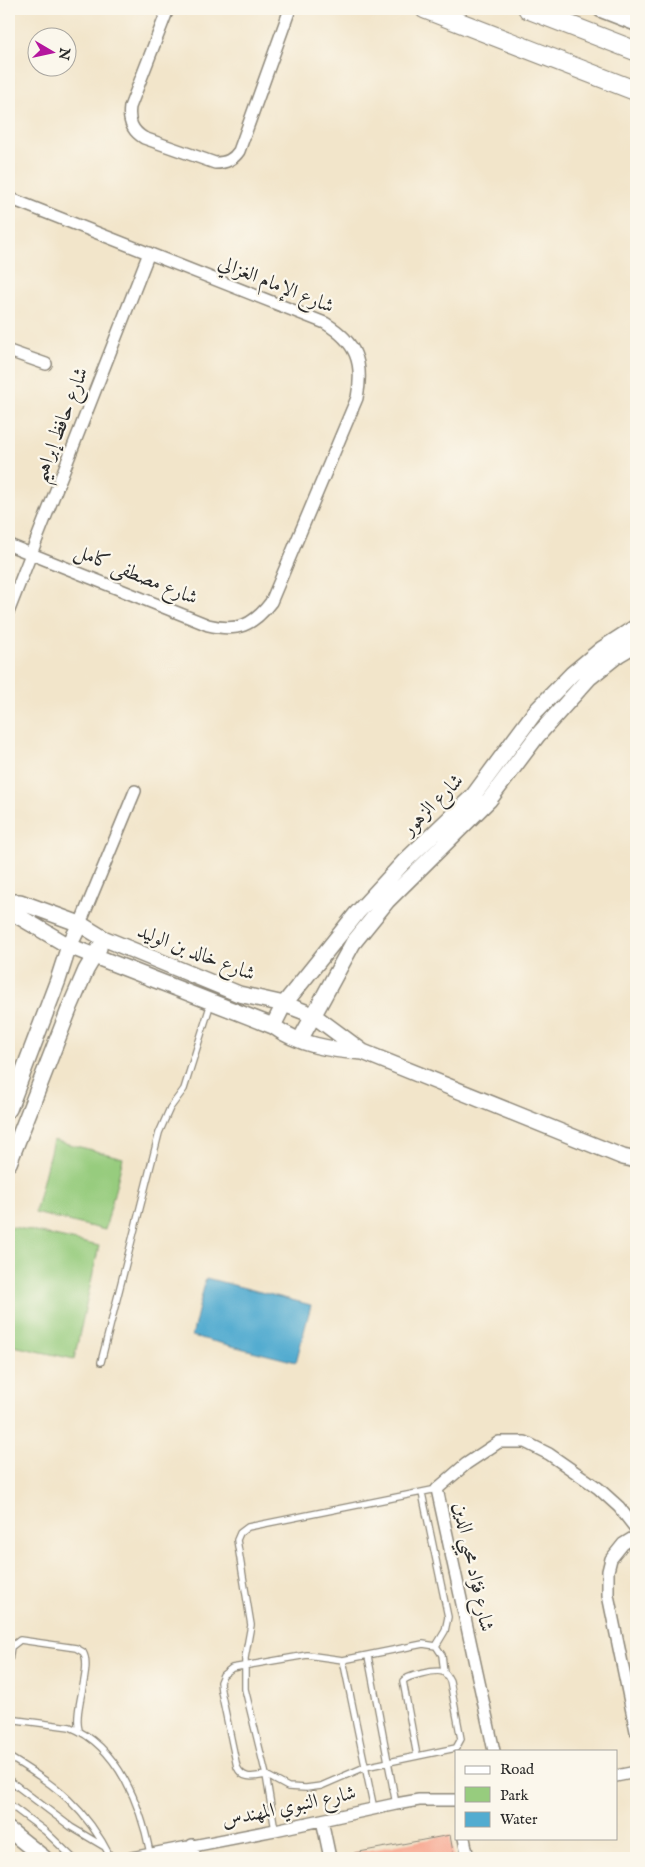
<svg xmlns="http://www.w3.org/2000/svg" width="645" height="1867" font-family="'IM FELL English',Amiri,serif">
	<rect width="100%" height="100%" fill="#fbf7ec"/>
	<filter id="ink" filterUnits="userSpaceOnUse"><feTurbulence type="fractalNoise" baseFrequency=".02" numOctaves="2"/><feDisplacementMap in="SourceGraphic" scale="10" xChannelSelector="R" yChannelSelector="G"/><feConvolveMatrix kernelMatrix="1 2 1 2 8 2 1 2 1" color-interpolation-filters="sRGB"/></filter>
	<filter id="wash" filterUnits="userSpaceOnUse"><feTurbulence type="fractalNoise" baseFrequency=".0096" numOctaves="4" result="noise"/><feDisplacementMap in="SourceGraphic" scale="20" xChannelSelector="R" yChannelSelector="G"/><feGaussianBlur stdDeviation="1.12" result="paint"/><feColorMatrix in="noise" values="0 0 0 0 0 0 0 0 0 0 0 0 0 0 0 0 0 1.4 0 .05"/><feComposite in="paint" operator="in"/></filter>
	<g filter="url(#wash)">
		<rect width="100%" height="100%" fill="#f2e5ca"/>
		<!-- green -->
		<path fill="#97cc7e" stroke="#617c54" d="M 53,1140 L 123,1158 L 105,1230 L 35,1213 Z
			M 9,1226 L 99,1246 L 74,1359 L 9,1345 Z"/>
		<!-- water -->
		<path fill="#52acd0" stroke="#3e6c7e" d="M 206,1278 L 311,1305 L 296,1362 L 192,1336 Z"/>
		<g id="blocks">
			<!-- building -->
			<path fill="#f7a48d" d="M 450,1835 L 454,1858 L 354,1858 L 354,1853 Z"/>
		</g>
	</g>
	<g filter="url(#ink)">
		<use href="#blocks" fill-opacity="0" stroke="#8e887a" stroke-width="1"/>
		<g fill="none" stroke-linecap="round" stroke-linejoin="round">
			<defs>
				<path id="service" d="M 101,1362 L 159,1133 L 170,1108 L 184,1089 L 211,1003
					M 422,1493 L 448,1617 L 445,1631 L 436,1646
					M 368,1656 L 396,1804
					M 343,1660 L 374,1809
					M 9,1661 L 11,1647 L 20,1640 L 76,1648 L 83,1652 C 93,1668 73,1708 79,1730
					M 9,1719 L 70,1727 C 118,1746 141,1806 150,1853
					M 417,1756 L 403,1681 C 407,1676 436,1669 443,1672 C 447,1674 448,1677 450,1681 L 461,1739 L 456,1748 L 365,1767 L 321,1786 L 306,1788 L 288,1787 L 266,1775 L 245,1689 L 245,1658 L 251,1625 L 237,1540 L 240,1533 L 248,1527 L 437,1489
					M 9,1757 C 56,1785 86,1808 111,1858
					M 9,1780 L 71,1827 L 103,1846
					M 9,1804 L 45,1831 L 73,1858
					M 275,1830 L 266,1775 C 253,1777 243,1780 237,1767 L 221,1691 L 220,1682 L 223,1675 L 232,1668 L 307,1655 L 343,1660 L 423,1644 L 436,1646 L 442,1655 L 444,1672"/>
				<path id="minor" d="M 168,9 L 130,107 C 128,121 132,131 144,138 L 215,163 C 226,163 233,160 239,151 L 290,9
					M 9,198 L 325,323 C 356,342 364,362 357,398 L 271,602 C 253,626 237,632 208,625 L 9,545
					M 9,351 L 46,364
					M 9,610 L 149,253
					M 80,924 L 135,791
					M 636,1536 L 623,1544 L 611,1559 L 608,1571 L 608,1595 L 636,1731
					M 494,1751 L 437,1489 L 466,1464 L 499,1442 L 525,1442 L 549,1454 L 598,1488 L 619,1507 L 636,1529
					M 616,1776 L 636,1772
					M 322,1820 L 330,1858
					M 464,1838 L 468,1858
					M 192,1845 L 195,1858
					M 131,1858 L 275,1830 L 396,1804 L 419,1800 L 456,1800"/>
				<path id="tertiary" d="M 600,9 L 636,23
					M 9,902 L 20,902 L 80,924 L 103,938 L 239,994 L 284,1004 L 313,1015 L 363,1052 L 623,1157 L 636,1160
					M 9,907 L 13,913 L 69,946 L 273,1026 C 299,1045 331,1050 363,1052
					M 273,1026 L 284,1004 L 357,913 L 403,863 L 473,796 L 535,712 L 572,674 L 602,649 L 636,627
					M 300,1040 L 353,943 L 387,901 L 489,800 L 537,736 L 589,678 L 619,654 L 636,644
					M 9,1109 L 58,980 L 69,946 L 80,924
					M 9,1163 L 70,1007 L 86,970 L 99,948
					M 9,1830 L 44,1858"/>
				<path id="trunk" d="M 425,9 L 636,91
					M 528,9 L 636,51"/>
			</defs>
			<!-- service casing -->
			<use href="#service" stroke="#8e887a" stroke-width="8"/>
			<!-- minor casing -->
			<use href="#minor" stroke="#8e887a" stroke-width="14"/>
			<!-- tertiary casing -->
			<use href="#tertiary" stroke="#8e887a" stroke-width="18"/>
			<!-- trunk casing -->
			<use href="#trunk" stroke="#8e887a" stroke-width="21"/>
			<!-- service -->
			<use href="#service" stroke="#fff" stroke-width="5.5"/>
			<!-- minor -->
			<use href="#minor" stroke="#fff" stroke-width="11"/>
			<!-- tertiary -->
			<use href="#tertiary" stroke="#fff" stroke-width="15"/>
			<!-- trunk -->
			<use href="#trunk" stroke="#fff" stroke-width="19"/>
		</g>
	</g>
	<g text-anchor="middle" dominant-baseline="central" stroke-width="4.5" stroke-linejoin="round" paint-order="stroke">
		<!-- street labels -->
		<g font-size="20" fill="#2b2b2b" stroke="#fbf7ec">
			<text transform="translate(276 285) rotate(22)">شارع الإمام الغزالي</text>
			<text transform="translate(61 425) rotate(-69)">شارع حافظ إبراهيم</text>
			<text transform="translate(136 575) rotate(22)">شارع مصطفى كامل</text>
			<text transform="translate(433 805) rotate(-45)">شارع الزهور</text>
			<text transform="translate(196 953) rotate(21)">شارع خالد بن الوليد</text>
			<text transform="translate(473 1567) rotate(78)">شارع فؤاد محيي الدين</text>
			<text transform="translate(289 1807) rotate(-12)">شارع النبوي المهندس</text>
		</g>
	</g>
	<!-- margin -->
	<rect width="645" height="1867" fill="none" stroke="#fbf7ec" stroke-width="30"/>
	<!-- legend -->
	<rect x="455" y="1750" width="162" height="90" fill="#fbf7ec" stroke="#a8a59f"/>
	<rect x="465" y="1766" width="25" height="8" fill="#ffffff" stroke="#a8a59f"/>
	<text x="500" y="1774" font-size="15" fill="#2b2b2b">Road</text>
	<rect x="465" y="1787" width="25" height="15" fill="#97cc7e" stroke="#a8a59f"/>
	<text x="500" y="1800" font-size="15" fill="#2b2b2b">Park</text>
	<rect x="465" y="1812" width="25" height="15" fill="#52acd0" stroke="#a8a59f"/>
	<text x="500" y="1824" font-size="15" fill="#2b2b2b">Water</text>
	<!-- north arrow -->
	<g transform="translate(52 52) rotate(99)"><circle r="24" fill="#fbf7ec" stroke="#a8a59f"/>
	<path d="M0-4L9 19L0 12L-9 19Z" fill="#b5179e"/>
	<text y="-8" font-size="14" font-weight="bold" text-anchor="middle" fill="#2b2b2b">N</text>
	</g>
</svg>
